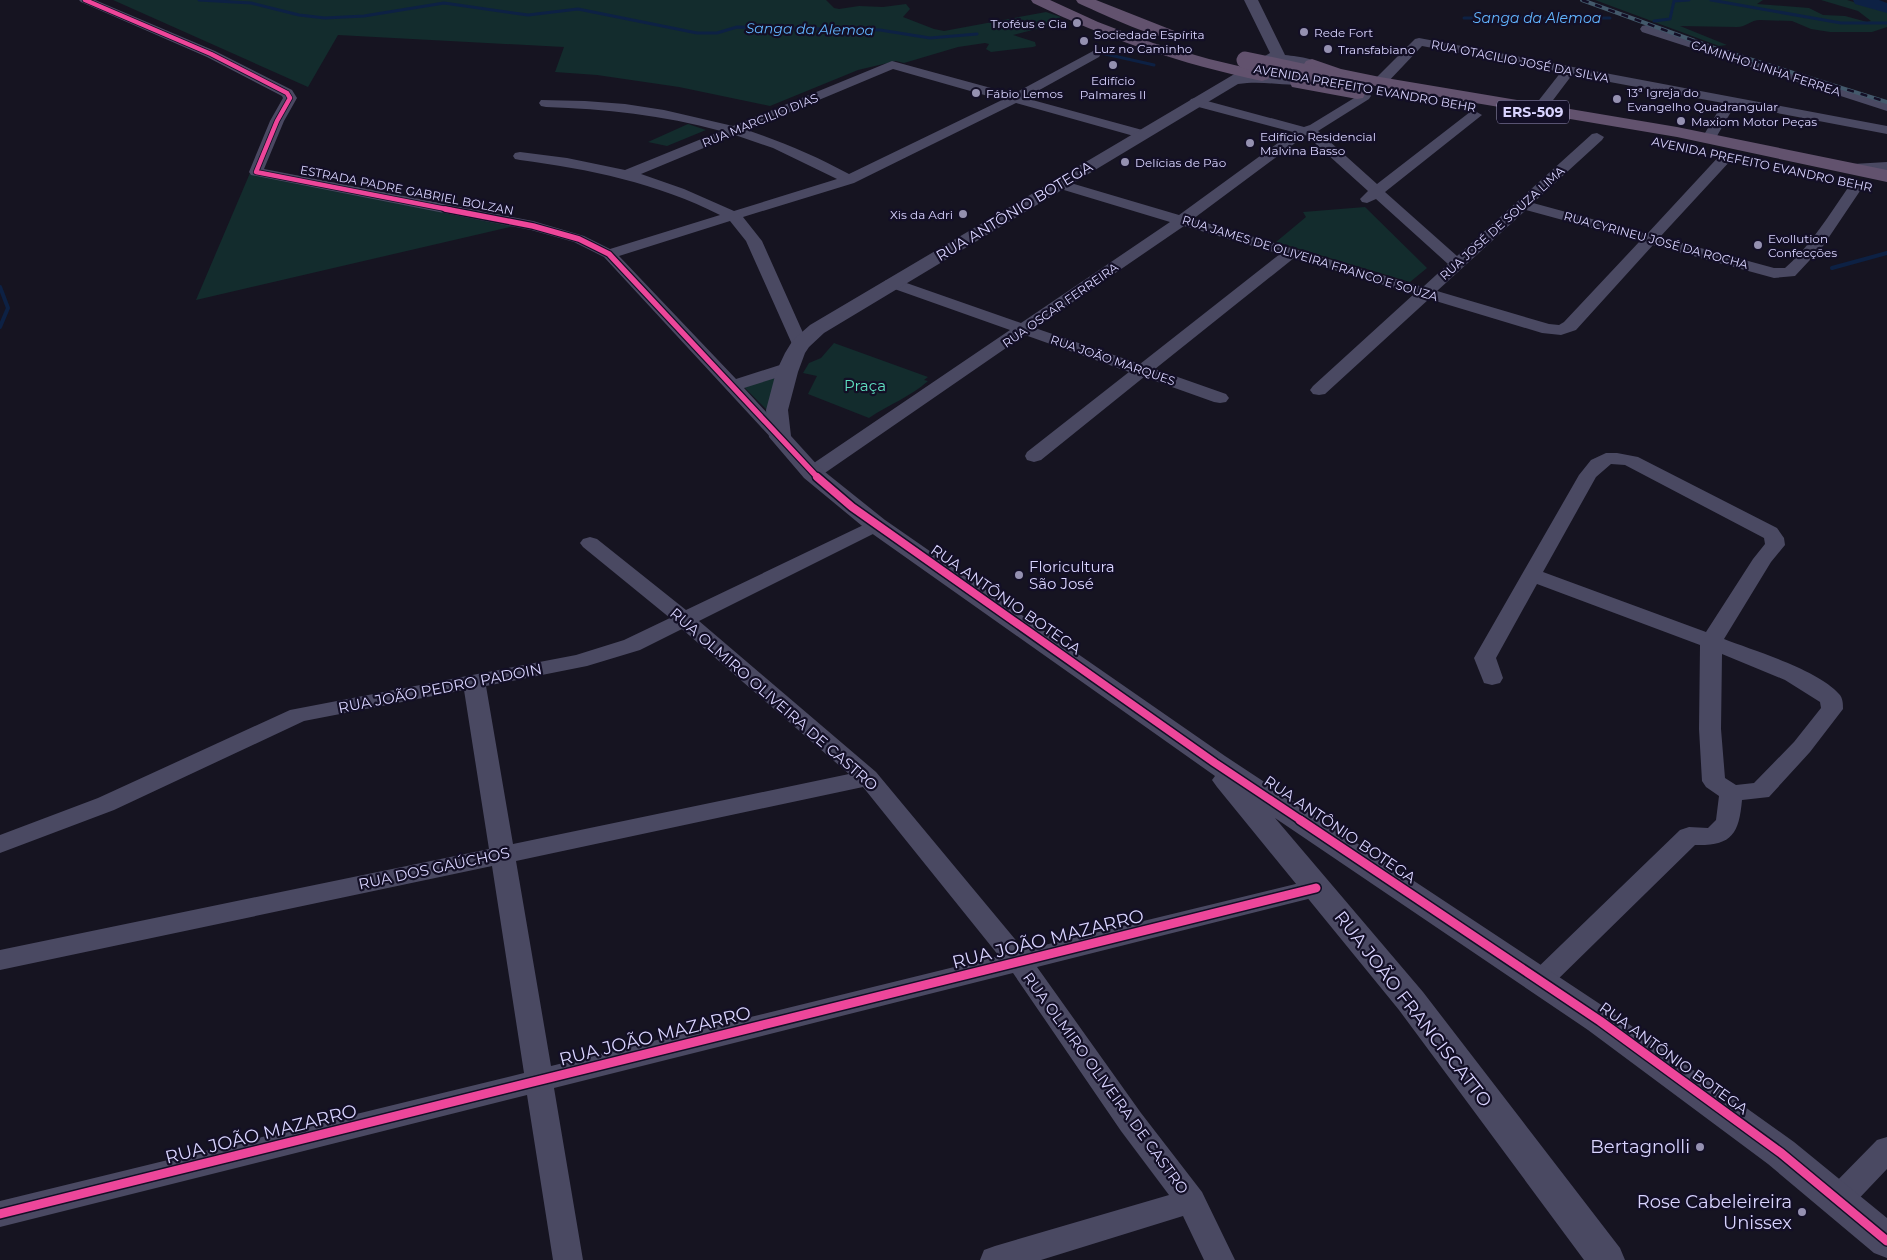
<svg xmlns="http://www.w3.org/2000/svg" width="1887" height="1260" font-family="Montserrat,sans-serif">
	<rect width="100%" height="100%" fill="#161421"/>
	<!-- green -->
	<path fill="#132c2d" d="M 113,0 L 826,0 L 834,8 L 839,9 L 859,6 L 883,7 L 906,4 L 910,9 L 903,17 L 934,29 L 944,31 L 1046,12 L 1061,17 L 1044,27 L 1013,35 L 1035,42 L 1036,46 L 1033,47 L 991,52 L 986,49 L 989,44 L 985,43 L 958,47 L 904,63 L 896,61 L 858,70 L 770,106 L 679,87 L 597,75 L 555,72 L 564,47 L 338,35 L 308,87 Z
		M 1595,0 L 1763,0 L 1757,4 L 1809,8 L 1823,15 L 1845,16 L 1867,22 L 1871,21 L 1858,11 L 1821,0 L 1847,0 L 1887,12 L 1887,27 L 1872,32 L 1830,32 L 1811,29 L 1792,21 L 1760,20 C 1751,20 1746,27 1737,27 L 1680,26 L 1727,45 L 1719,46 Z
		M 688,124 L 706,130 L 667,146 L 648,142 Z
		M 250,173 L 514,226 L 196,300 Z
		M 1365,207 L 1427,268 L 1410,282 L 1276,242 L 1306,217 L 1303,212 Z
		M 834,343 L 928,377 L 924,380 L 928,381 C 910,397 888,405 869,418 L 808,394 L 817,376 L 803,373 L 809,363 L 821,358 Z
		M 777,376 L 770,413 L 744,387 Z"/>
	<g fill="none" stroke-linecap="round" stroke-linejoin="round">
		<!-- stream-far1 -->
		<path stroke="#0d2144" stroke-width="3" d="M 199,0 L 251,3 L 299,15 L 325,18 L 364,16 L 444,3 L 528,15 L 578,9 L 697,33 L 717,33 L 737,27 L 880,30 L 930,38 L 977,34
			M 1711,0 L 1841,23 L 1887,23
			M 1464,18 L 1610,18
			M 1654,21 L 1670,19 L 1674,1 L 1689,0
			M 1101,53 L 1154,65"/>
		<!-- stream -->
		<path stroke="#0d2144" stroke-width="4" d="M 1832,268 L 1887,253
			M 0,287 L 8,308 L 0,327"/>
		<!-- river -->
		<path fill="#0d2144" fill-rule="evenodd" d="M 1853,0 L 1879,0 L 1887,3 L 1887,13 L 1855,4 Z"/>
		<!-- minor -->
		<path fill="#4a4962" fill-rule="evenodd" d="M 79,0 L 95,0 L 215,51 L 292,90 L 297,98 L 284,121 L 264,169 L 533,221 L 584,236 L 610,249 L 720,215 C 657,183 589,169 520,160 L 515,159 L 513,156 L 515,153 L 520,152 L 567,158 L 625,170 L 721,131 C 663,115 605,109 546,107 L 541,106 L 539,103 L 541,100 L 585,101 L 625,104 L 664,110 L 733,126 L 892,61 L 1013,94 L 1095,50 L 1101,54 L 1099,57 L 1025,98 L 1146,131 L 1148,134 L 1141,138 L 1016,103 L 854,183 L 743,217 L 762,241 L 808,344 L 806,348 L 794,348 L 792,344 L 746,241 L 730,221 L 619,256 L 736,379 L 783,364 L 789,363 L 795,364 L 798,368 L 795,372 L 744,388 L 789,437 L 786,441 L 780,442 L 774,441 L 604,257 L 574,242 L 531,230 L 251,175 L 249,172 L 270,121 L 283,98 L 282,96 L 207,57 L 81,2 ZM 893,69 L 1002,100 L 849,174 C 816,156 783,142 747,130 ZM 735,135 L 773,148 L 837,179 L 734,211 L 684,189 L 641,174 Z
			M 1646,25 L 1887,103 L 1887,111 L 1642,32 L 1640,29 L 1642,26 Z
			M 1419,38 L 1887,126 L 1887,134 L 1735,105 L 1714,141 L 1709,142 L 1702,138 L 1723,103 L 1572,75 L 1544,112 L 1539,113 L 1532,109 L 1561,72 L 1422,46 L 1385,85 L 1375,85 L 1374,82 L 1375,79 L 1415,39 Z
			M 1364,92 L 1369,93 L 1371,96 L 1369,99 L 1318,131 L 1377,184 L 1470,112 L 1475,111 L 1482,115 L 1385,192 L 1457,256 L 1592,134 L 1597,133 L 1604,137 L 1602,140 L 1533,203 L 1647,234 L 1722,153 L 1732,153 L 1734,156 L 1732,159 L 1660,237 L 1774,268 L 1785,268 C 1813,243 1831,212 1852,182 L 1862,182 L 1864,185 L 1823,246 L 1795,276 L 1774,278 L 1653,245 L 1576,330 L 1561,335 L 1542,333 L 1429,299 L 1325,394 L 1319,395 L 1313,394 L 1310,390 L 1313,386 L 1414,294 L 1294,258 L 1155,369 L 1226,394 L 1229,398 L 1226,402 L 1220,403 L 1214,402 L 1144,377 L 1041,460 L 1034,462 L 1027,460 L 1025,456 L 1027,452 L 1129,372 L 1025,335 L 819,477 L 812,479 L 805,477 L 803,473 L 805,469 L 1010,330 L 886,286 L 884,283 L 886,280 L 898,280 L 1021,323 L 1170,222 L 1054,187 L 1052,184 L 1054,181 L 1064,181 L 1179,215 L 1293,132 L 1191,105 L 1189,102 L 1191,99 L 1196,98 L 1304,127 L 1310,125 ZM 1306,135 L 1368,191 L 1360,199 L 1362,202 L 1367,203 L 1376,199 L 1448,264 L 1423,287 L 1193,219 ZM 1526,210 L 1640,241 L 1564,322 L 1559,325 L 1549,324 L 1437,291 ZM 1184,226 L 1280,254 L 1140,364 L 1035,328 Z
			M 1887,162 L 1887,170 L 1853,172 L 1848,171 L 1846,168 L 1848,165 L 1853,164 Z
			M 1606,453 L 1617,453 L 1638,457 L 1777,528 L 1784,538 L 1785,545 L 1771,562 L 1724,639 C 1755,651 1818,670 1839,694 C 1843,698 1843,704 1843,709 L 1810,752 L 1769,797 L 1742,800 C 1739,835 1731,846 1695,845 L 1550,987 L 1541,990 L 1532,987 L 1528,980 L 1532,973 L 1680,830 L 1689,827 L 1708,828 L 1716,820 L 1719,796 L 1706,787 L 1702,781 L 1699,729 L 1700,645 L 1537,584 L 1496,658 L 1503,678 L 1500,683 L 1492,685 L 1484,683 L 1474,658 L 1579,475 L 1591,460 ZM 1611,464 L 1625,465 L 1764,538 L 1765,544 L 1753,559 L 1706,632 L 1543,572 L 1596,477 ZM 1722,654 L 1785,680 L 1820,702 L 1821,708 L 1794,742 L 1754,783 L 1736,785 L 1725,778 L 1721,729 Z
			M 876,519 L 883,521 L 886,525 L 883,529 L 699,621 L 876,772 L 1024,950 L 1316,879 L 1325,881 L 1329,888 L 1325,895 L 1316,897 L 1037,967 L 1141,1113 L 1202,1192 L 1235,1260 L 1204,1260 L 1183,1216 L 1041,1260 L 980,1260 L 984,1250 L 995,1246 L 1169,1195 L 1121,1131 L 1013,973 L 554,1088 L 583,1260 L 553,1260 L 527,1095 L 0,1227 L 0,1201 L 524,1073 L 492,866 L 0,970 L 0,950 L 489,849 L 464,690 L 304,721 L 114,810 L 0,853 L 0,835 L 98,798 L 290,710 L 576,655 L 624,640 L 670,618 L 583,547 L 580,543 L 583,539 L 590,537 L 597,539 L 686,610 ZM 682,629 L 849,774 L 513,844 L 486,686 L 587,666 L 640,650 ZM 863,787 L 999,956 L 551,1066 L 516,861 Z
			M 1887,1137 L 1887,1169 L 1849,1209 L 1838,1213 L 1827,1209 L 1823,1200 L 1827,1191 L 1877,1140 Z"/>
		<!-- tertiary -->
		<path fill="#4a4962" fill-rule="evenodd" d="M 1244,0 L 1258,0 L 1285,55 C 1300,57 1320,58 1330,72 L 1326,80 C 1292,91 1271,79 1238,84 L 824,333 L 809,347 L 805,353 L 798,372 L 788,410 L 791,436 L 820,468 L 885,520 L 1225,756 L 1612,1012 L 1794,1142 L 1887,1218 L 1887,1258 L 1874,1253 L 1768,1164 L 1588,1030 L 1275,818 L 1423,992 L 1620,1248 L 1625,1260 L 1584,1260 L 1399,1010 L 1217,787 L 1212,780 L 1215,776 L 867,530 L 804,478 L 769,437 L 766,410 L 776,372 L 785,353 L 793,340 L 810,325 L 1270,53 ZM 1274,63 L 1301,66 L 1314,74 L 1299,77 L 1257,73 Z"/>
		<!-- trunk -->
		<path fill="#62526e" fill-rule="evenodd" d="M 1031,0 L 1050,0 L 1098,22 L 1153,43 L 1209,59 L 1268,73 L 1270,76 L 1268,79 L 1262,81 C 1182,64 1106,39 1033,3 Z
			M 1076,0 L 1096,0 L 1177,32 L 1179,35 L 1177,38 C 1160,42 1096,11 1078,3 Z
			M 1312,59 L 1341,69 L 1380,77 L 1677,127 L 1887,170 L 1887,182 L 1677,137 L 1380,87 L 1331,76 L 1306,67 L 1304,64 L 1306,61 Z
			M 1298,78 L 1357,89 L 1363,90 L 1365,94 L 1363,98 L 1357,99 L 1292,87 L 1290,83 L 1292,79 Z"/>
		<defs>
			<path id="rail" d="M 1582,0 L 1714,48 L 1887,102"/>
		</defs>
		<!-- rail casing -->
		<use href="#rail" stroke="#43596b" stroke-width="4"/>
		<!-- rail -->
		<use href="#rail" stroke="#130f26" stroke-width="2.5" stroke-dasharray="7" stroke-linecap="butt"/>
		<!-- trunk-bridge -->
		<path stroke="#62526e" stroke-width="17" d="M 1245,60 L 1335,79"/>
		<defs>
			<path id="cycleway-far3" d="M 85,0 L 211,54 L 287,93 L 290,98 L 277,121 L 256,172 L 451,210"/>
			<path id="cycleway-far2" d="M 445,209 L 533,226 L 579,239 L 609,254 L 818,478"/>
			<path id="cycleway-far1" d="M 817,477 L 852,507 L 1215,763 L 1302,821"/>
			<path id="cycleway" d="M 1300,820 L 1600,1021 L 1781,1153 L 1887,1241
				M 0,1214 L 1316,888"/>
		</defs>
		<!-- cycleway-far3 casing -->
		<use href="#cycleway-far3" stroke="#130f26" stroke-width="6"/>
		<!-- cycleway-far2 casing -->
		<use href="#cycleway-far2" stroke="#130f26" stroke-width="8"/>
		<!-- cycleway-far1 casing -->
		<use href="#cycleway-far1" stroke="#130f26" stroke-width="11"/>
		<!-- cycleway casing -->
		<use href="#cycleway" stroke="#130f26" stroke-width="12"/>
		<!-- cycleway-far3 -->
		<use href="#cycleway-far3" stroke="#ed469a" stroke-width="4.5"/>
		<!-- cycleway-far2 -->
		<use href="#cycleway-far2" stroke="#ed469a" stroke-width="5.5"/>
		<!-- cycleway-far1 -->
		<use href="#cycleway-far1" stroke="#ed469a" stroke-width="8"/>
		<!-- cycleway -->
		<use href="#cycleway" stroke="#ed469a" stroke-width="9"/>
	</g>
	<!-- markers -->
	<g fill="#9591b1" stroke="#130f26" stroke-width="2">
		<circle cx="1077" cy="23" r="5"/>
		<circle cx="1304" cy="32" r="5"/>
		<circle cx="1084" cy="41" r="5"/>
		<circle cx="1328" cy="49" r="5"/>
		<circle cx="1113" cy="65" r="5"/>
		<circle cx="976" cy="93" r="5"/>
		<circle cx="1617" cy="99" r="5"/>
		<circle cx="1681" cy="121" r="5"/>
		<circle cx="1250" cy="143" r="5"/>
		<circle cx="1125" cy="162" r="5"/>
		<circle cx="963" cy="214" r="5"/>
		<circle cx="1758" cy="245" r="5"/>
		<circle cx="1019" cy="575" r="5"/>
		<circle cx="1700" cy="1147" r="5"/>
		<circle cx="1802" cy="1212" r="5"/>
	</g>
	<g text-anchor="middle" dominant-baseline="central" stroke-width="4.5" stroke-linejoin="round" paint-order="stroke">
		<!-- far-poi labels -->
		<g font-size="12" fill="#d9d4ff" stroke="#130f26" text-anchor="start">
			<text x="1067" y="23" text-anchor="end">Troféus e Cia</text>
			<text x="1314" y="32">Rede Fort</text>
			<text x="1094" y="34">Sociedade Espírita<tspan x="1094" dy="14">Luz no Caminho</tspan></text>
			<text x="1338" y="49">Transfabiano</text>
			<text x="1113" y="80" text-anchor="middle">Edifício<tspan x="1113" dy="14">Palmares II</tspan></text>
			<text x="1627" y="92">13ª Igreja do<tspan x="1627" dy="14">Evangelho Quadrangular</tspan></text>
			<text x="986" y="93">Fábio Lemos</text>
			<text x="1691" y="121">Maxiom Motor Peças</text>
			<text x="1260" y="136">Edifício Residencial<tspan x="1260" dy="14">Malvina Basso</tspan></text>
			<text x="1135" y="162">Delícias de Pão</text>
			<text x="953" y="214" text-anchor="end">Xis da Adri</text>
			<text x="1768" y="238">Evollution<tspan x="1768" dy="14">Confecções</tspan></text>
		</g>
		<!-- far-street labels -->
		<g font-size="12" fill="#d9d4ff" stroke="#130f26">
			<text transform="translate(1520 61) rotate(11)">RUA OTACILIO JOSÉ DA SILVA</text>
			<text transform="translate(1766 68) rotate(18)">CAMINHO LINHA FERREA</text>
			<text transform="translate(1365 88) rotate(10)">AVENIDA PREFEITO EVANDRO BEHR</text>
			<text transform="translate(760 120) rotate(-22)">RUA MARCILIO DIAS</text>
			<text transform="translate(1762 164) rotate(12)">AVENIDA PREFEITO EVANDRO BEHR</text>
			<text transform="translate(407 190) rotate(11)">ESTRADA PADRE GABRIEL BOLZAN</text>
			<text transform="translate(1502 223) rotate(-42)">RUA JOSÉ DE SOUZA LIMA</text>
			<text transform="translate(1656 240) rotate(15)">RUA CYRINEU JOSÉ DA ROCHA</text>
			<text transform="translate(1310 258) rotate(17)">RUA JAMES DE OLIVEIRA FRANCO E SOUZA</text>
			<text transform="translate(1060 305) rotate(-35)">RUA OSCAR FERREIRA</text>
			<text transform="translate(1113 360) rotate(19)">RUA JOÃO MARQUES</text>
		</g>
		<!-- far-water labels -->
		<g font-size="14" font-style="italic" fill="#62b6ff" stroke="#130f26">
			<text x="1537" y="18">Sanga da Alemoa</text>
			<text transform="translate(810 29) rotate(1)">Sanga da Alemoa</text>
		</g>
		<!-- shield labels -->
		<rect fill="#130f26" stroke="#9e99be" stroke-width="1" x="1497" y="100.5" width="72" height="23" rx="4"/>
		<g font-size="14" font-weight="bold" fill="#d9d4ff">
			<text x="1533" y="112">ERS-509</text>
		</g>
		<!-- street labels -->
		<g font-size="15" fill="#d9d4ff" stroke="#130f26">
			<text transform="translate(1014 211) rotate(-31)">RUA ANTÔNIO BOTEGA</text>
			<text transform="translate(1006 599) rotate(35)">RUA ANTÔNIO BOTEGA</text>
			<text transform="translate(440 688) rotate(-11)">RUA JOÃO PEDRO PADOIN</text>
			<text transform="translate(774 699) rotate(41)">RUA OLMIRO OLIVEIRA DE CASTRO</text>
			<text transform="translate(1340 829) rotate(34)">RUA ANTÔNIO BOTEGA</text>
			<text transform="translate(434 868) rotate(-12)">RUA DOS GAÚCHOS</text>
			<text transform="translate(1674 1058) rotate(36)">RUA ANTÔNIO BOTEGA</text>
			<text transform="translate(1106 1083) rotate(54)">RUA OLMIRO OLIVEIRA DE CASTRO</text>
		</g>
		<!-- park labels -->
		<g font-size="15" fill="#5fe0c0" stroke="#130f26">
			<text x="865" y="385">Praça</text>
		</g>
		<!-- poi labels -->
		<g font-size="15" fill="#d9d4ff" stroke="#130f26" text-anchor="start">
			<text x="1029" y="566">Floricultura<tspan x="1029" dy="17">São José</tspan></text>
		</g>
		<!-- near-street labels -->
		<g font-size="18" fill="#d9d4ff" stroke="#130f26">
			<text transform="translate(1048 939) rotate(-14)">RUA JOÃO MAZARRO</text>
			<text transform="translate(1413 1009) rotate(52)">RUA JOÃO FRANCISCATTO</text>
			<text transform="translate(655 1036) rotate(-14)">RUA JOÃO MAZARRO</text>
			<text transform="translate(261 1134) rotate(-14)">RUA JOÃO MAZARRO</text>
		</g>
		<!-- near-poi labels -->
		<g font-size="18" fill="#d9d4ff" stroke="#130f26" text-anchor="end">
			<text x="1690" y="1147">Bertagnolli</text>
			<text x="1792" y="1202">Rose Cabeleireira<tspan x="1792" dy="21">Unissex</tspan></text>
		</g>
	</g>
</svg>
